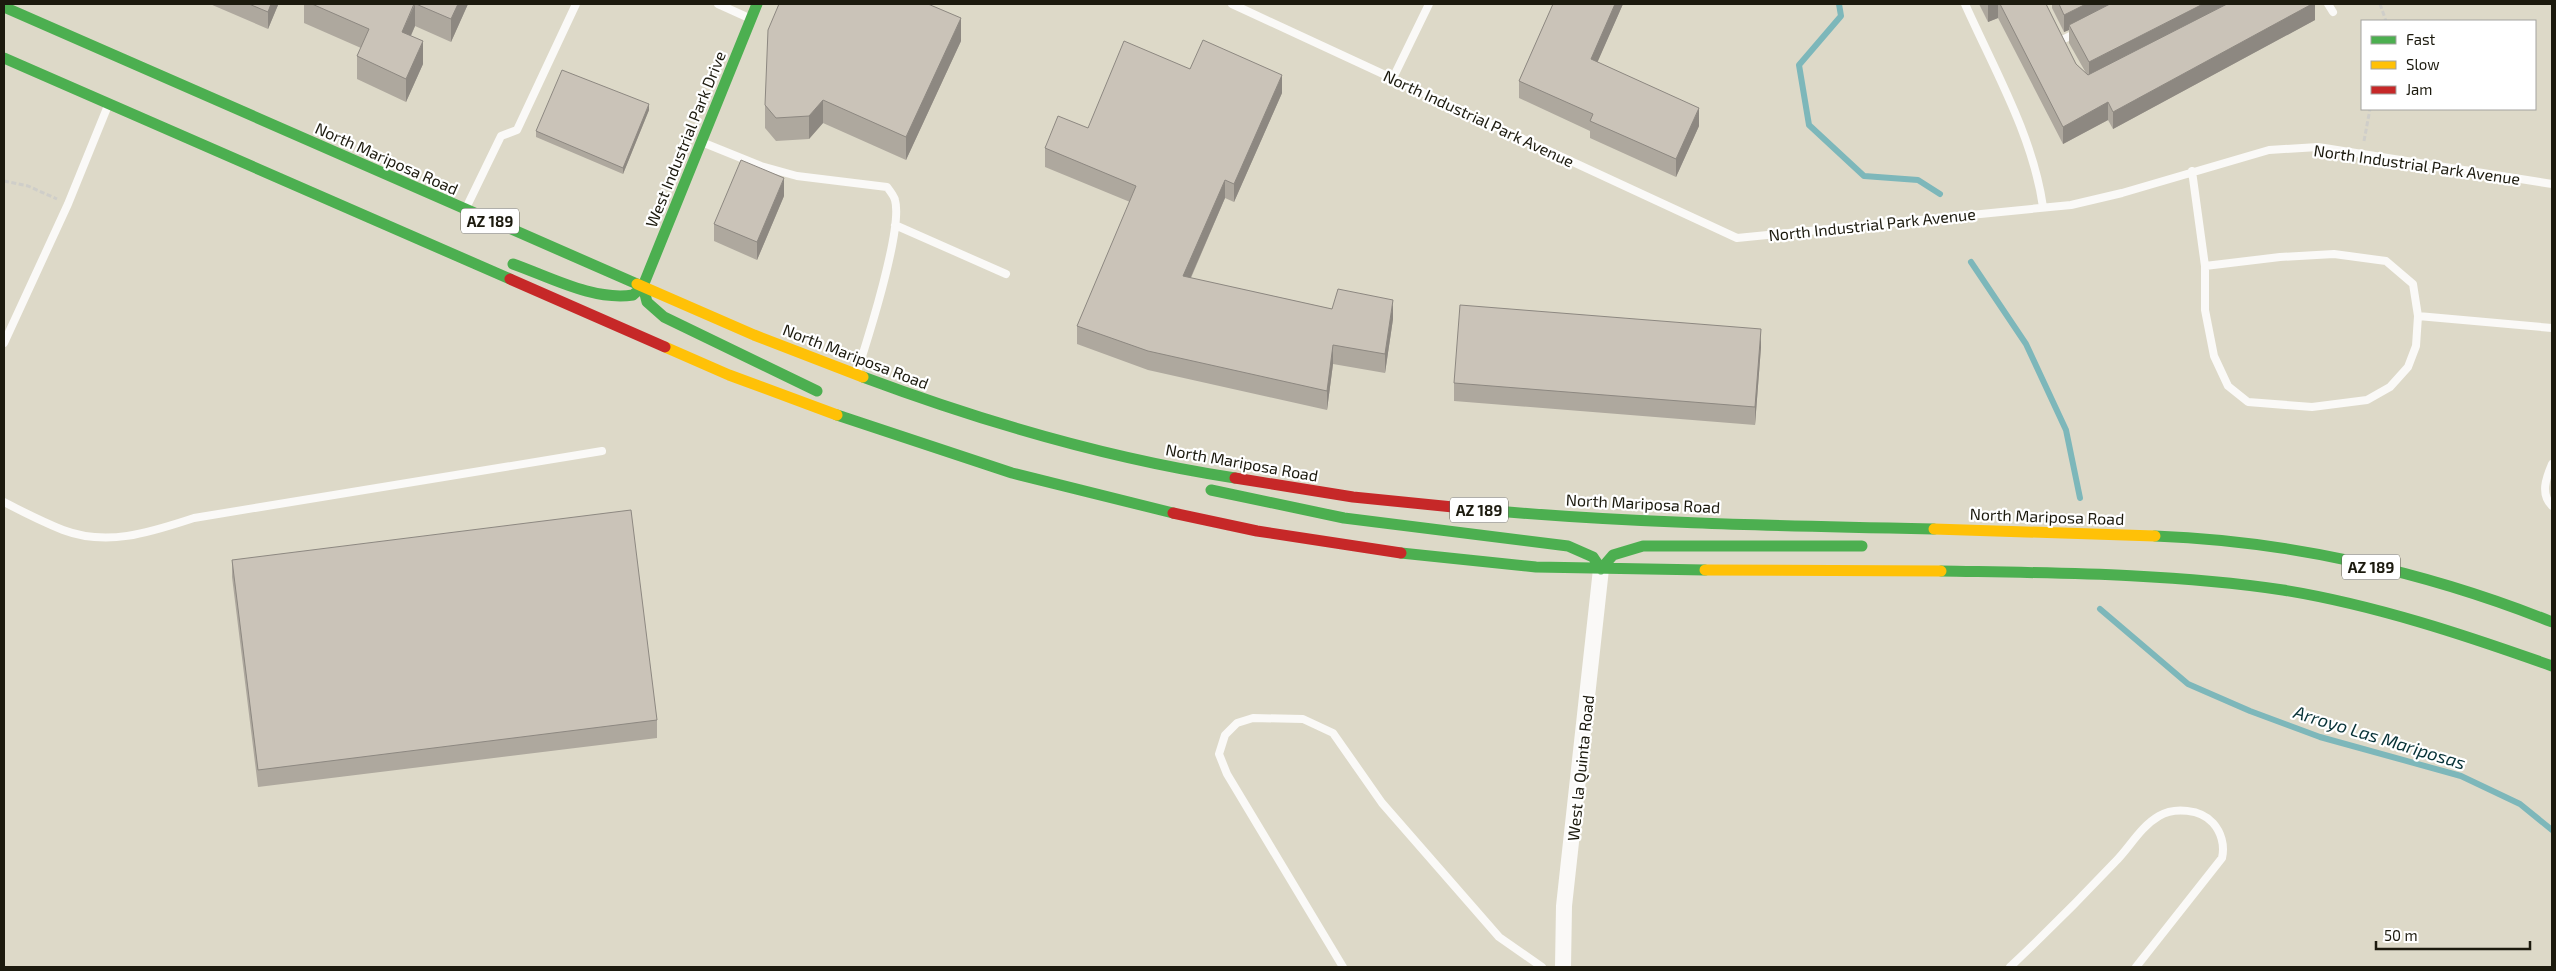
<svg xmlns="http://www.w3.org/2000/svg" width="2556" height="971" font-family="'Exo 2',sans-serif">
	<rect width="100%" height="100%" fill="#ddd9c8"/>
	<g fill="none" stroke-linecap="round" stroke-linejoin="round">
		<!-- stream -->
		<path stroke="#7db7ba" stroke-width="6" d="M 1839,4 L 1841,16 L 1799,65 L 1809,125 L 1864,176 L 1918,180 L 1940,194
			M 1971,262 L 2026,344 L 2066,430 L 2080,498
			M 2100,609 L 2188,684 L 2250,711 L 2320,737 L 2461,776 L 2520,804 L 2552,830"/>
		<!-- path -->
		<path stroke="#cfcec9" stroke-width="3" stroke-dasharray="5 2.5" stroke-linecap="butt" d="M 2380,4 L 2386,21
			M 2364,141 L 2370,109
			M 4,181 L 28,186 L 57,199"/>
		<!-- lane -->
		<path stroke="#faf9f7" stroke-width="8" d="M 718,4 L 749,18
			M 1232,4 L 1737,238 L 2071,205 L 2122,193 L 2269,150 L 2318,147 L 2552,184
			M 1965,4 C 1994,69 2033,136 2043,207
			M 2328,4 L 2333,12
			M 2062,40 L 2078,32
			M 1393,78 L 1429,4
			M 704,143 L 761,166 L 797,176 L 887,187 C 890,191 894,196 895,200 C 903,228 868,338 858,369
			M 2192,171 L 2205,266 L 2205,310 L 2214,356 L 2228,386 L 2248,402 L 2312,407 L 2367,400 L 2390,387 L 2408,367 L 2416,346 L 2418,316 L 2413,284 L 2386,261 L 2334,254 L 2280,257 L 2205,266
			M 468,204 L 501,136 L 517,130 L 576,4
			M 895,225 L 1006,274
			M 2418,316 L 2552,328
			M 4,343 L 68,204 L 107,108
			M 2552,464 C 2546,478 2540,494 2552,506
			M 4,502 C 23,512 43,522 63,530 C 108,547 151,532 194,518 L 602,451
			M 1343,967 L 1227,774 L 1219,754 L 1225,735 L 1237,723 L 1253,718 L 1303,719 L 1333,733 L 1382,803 L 1499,937 L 1542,967
			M 2010,967 C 2046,933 2081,898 2115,862 C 2130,847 2140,827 2159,816 C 2174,807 2201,809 2213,823 C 2221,832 2225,845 2222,858 L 2136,967"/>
		<!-- street -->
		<path stroke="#faf9f7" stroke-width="16" d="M 1563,967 L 1564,906 L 1601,569"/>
		<!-- fast -->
		<path stroke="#4caf50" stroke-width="11" d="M 4,7 L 637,284
			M 4,58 L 510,279
			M 513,264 C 550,277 593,301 633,295 L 643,286
			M 643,286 L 757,4
			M 643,286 L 647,302 L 664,317 L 817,391
			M 863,377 C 981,421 1110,459 1235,478
			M 837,415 L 1012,473 L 1173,513
			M 1211,490 L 1344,518 L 1568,546 L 1593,557 L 1601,569
			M 1453,507 C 1613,523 1774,526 1934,529
			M 2155,536 C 2290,541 2427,572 2552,622
			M 1401,553 L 1536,567 L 1705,570
			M 1601,569 L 1613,555 L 1643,546 L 1862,546
			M 1941,571 C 2054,573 2171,573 2283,590 C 2375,605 2465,635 2552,666"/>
		<!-- slow -->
		<path stroke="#ffc107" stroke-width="11" d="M 637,284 L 754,335 L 863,377
			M 665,347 L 729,375 L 837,415
			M 1934,529 L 2155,536
			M 1705,570 L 1941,571"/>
		<!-- jam -->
		<path stroke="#c62828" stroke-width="11" d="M 510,279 L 665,347
			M 1235,478 L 1353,497 L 1453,507
			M 1173,513 L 1257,531 L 1401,553"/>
	</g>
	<!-- wall -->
	<path fill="#aea89e" d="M 210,4 L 278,4 L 278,5 L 268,29 Z
		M 304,4 L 468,4 L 451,42 L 415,26 L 411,36 L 423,64 L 406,102 L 357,79 L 357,56 L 361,48 L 304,23 Z
		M 1553,4 L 1623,4 L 1597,62 L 1699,126 L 1676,177 L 1590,138 L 1590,131 L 1519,98 L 1519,81 Z
		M 1979,4 L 2046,4 L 2076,64 L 2086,73 L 2069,43 L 2069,30 L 2064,32 L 2052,8 L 2052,4 L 2315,4 L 2315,20 L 2113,129 L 2108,120 L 2063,144 L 1998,18 L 1988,22 Z
		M 961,41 L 906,160 L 823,123 L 809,139 L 776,141 L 765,128 L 765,105 Z
		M 1190,69 L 1282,93 L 1234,202 L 1225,198 L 1191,278 L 1332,309 L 1393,319 L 1385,373 L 1333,364 L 1327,410 L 1148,370 L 1077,344 L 1077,326 L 1130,202 L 1045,167 L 1045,148 L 1088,128 Z
		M 649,110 L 623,174 L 536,137 L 536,131 Z
		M 784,196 L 757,260 L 714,241 L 714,224 Z
		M 1761,347 L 1755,425 L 1454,401 L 1454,383 Z
		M 232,560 L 657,720 L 657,738 L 258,787 L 232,577 Z"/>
	<!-- shaded-wall -->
	<path fill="#8d8881" d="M 271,4 L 278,4 L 278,5 L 268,29 L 268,12 Z
		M 415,4 L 415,26 L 402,55 L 402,32 Z
		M 458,4 L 468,4 L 451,42 L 451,19 Z
		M 1615,4 L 1623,4 L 1591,77 L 1591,59 Z
		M 1990,4 L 1998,4 L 1998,18 L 1988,22 L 1988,5 Z
		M 2086,4 L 2119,4 L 2069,25 L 2069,30 L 2064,32 L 2064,15 Z
		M 2203,4 L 2237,4 L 2089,80 L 2089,62 Z
		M 2312,4 L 2315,4 L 2315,20 L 2113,129 L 2113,112 Z
		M 961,18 L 961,41 L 906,160 L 906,137 Z
		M 423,41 L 423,64 L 406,102 L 406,79 Z
		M 1282,75 L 1282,93 L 1234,202 L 1234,184 Z
		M 823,100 L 823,123 L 809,139 L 809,116 Z
		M 2108,102 L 2108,120 L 2063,144 L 2063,127 Z
		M 649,104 L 649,110 L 623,174 L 623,168 Z
		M 1699,108 L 1699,126 L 1676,177 L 1676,159 Z
		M 784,178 L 784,196 L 757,260 L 757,242 Z
		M 1225,180 L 1225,198 L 1183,295 L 1183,276 Z
		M 1393,300 L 1393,319 L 1385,373 L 1385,354 Z
		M 1761,329 L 1761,347 L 1755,425 L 1755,407 Z
		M 1333,345 L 1333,364 L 1327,410 L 1327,391 Z"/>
	<!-- building -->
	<path fill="#cac3b8" stroke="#8d8881" d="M 249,4 L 271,4 L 268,12 Z
		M 312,4 L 414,4 L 402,32 L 423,41 L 406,79 L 357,56 L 369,29 Z
		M 416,4 L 458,4 L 451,19 Z
		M 779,4 L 928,4 L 961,18 L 906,137 L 823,100 L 809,116 L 776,118 L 765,105 L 768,30 Z
		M 1553,4 L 1615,4 L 1591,59 L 1699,108 L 1676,159 L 1590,121 L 1593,114 L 1519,81 Z
		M 2000,4 L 2046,4 L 2076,64 L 2088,75 L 2227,4 L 2312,4 L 2113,112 L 2108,102 L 2063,127 Z
		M 2059,4 L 2086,4 L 2064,15 Z
		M 2110,4 L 2203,4 L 2089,62 L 2069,25 Z
		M 1203,40 L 1282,75 L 1234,184 L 1225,180 L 1183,276 L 1332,309 L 1338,289 L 1393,300 L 1385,354 L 1333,345 L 1327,391 L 1148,351 L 1077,326 L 1136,186 L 1045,148 L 1058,116 L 1088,128 L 1124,41 L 1190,69 Z
		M 562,70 L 649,104 L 623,168 L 536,131 Z
		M 741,160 L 784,178 L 757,242 L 714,224 Z
		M 1460,305 L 1761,329 L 1755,407 L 1454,383 Z
		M 631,510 L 657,720 L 258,770 L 232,560 Z"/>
	<g text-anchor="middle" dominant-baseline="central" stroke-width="4.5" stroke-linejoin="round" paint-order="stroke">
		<!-- shield labels -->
		<g fill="#fff" stroke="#605f56" stroke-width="1">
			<rect x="461" y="208.5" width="58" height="25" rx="4"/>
			<rect x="1450" y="497.5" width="58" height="25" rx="4"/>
			<rect x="2342" y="554.5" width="58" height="25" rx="4"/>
		</g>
		<g font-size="15" font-weight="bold" fill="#1c1a0e">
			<text x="490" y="221">AZ 189</text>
			<text x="1479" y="510">AZ 189</text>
			<text x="2371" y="567">AZ 189</text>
		</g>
		<!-- street labels -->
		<g font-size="16" fill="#1c1a0e" stroke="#fff">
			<text transform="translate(1479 118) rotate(25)">North Industrial Park Avenue</text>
			<text transform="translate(685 139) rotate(-68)">West Industrial Park Drive</text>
			<text transform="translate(387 158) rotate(24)">North Mariposa Road</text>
			<text transform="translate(2417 164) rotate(8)">North Industrial Park Avenue</text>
			<text transform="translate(1872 224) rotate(-6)">North Industrial Park Avenue</text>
			<text transform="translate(856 356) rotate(21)">North Mariposa Road</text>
			<text transform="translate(1242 462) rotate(10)">North Mariposa Road</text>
			<text transform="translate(1643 503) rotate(3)">North Mariposa Road</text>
			<text transform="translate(2047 516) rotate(2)">North Mariposa Road</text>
			<text transform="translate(1580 768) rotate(-84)">West la Quinta Road</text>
		</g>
		<!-- water labels -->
		<g font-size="18" font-style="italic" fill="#073237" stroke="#fff">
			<text transform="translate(2380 737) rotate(17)">Arroyo Las Mariposas</text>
		</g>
	</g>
	<!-- border -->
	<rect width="2556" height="971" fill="none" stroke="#1c1a0e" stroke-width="10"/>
	<!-- legend -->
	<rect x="2361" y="20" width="175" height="90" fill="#ffffff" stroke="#a4a39f"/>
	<rect x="2371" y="36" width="25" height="8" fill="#4caf50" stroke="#a4a39f"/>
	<text x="2406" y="45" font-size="15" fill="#1c1a0e">Fast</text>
	<rect x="2371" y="61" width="25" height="8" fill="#ffc107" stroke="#a4a39f"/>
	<text x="2406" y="70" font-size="15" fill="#1c1a0e">Slow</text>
	<rect x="2371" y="86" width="25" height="8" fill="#c62828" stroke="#a4a39f"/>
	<text x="2406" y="95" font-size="15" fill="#1c1a0e">Jam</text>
	<!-- scale -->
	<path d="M2376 941v8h154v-8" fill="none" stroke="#1c1a0e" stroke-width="2.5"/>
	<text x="2384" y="941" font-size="15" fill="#1c1a0e" stroke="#ffffff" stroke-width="4" paint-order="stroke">50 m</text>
</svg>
